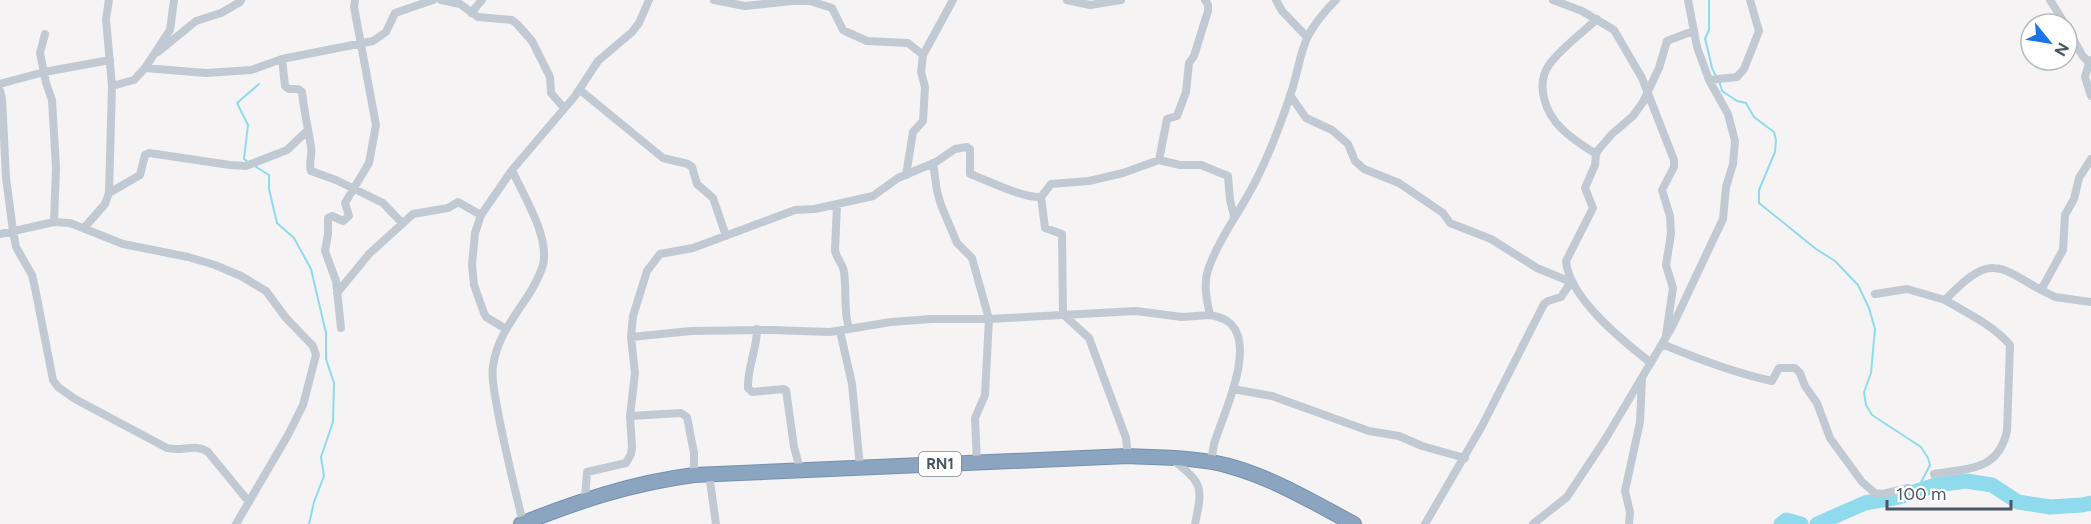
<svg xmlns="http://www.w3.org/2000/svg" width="2091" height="524" font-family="Figtree,sans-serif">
	<rect width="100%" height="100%" fill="#f5f3f3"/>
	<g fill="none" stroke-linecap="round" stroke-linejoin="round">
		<!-- stream -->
		<path stroke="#90daee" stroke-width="2" d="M 1709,0 L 1709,30 L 1705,39 C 1708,49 1710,59 1712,68 C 1715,76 1720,80 1722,91 L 1737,101 L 1746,103 L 1754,117 L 1774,132 L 1776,140 L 1775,152 L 1759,190 L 1759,203 L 1816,249 L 1835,261 L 1858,285 L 1869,308 L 1875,329 L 1871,373 L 1864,392 L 1866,405 L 1872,415 L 1921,447 L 1928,458 L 1930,465 L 1916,492
			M 248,162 L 244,159 L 248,125 L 237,103 L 259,84
			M 253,165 L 269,175 L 269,189 L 277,223 L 294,238 L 311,269 L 326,333 L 326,359 L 334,383 L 333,422 L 321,457 L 324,476 L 314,502 L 309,524"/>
		<!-- river -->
		<path stroke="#90daee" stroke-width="15" d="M 1781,524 L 1786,520 L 1801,524
			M 1817,524 L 1865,503 L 1899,497 L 1936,485 L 1966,481 L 1992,485 L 2018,502 L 2050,507 L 2082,505 L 2091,503"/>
		<defs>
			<path id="highway" d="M 521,524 C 578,501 633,483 694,475 L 1128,456 C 1159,458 1198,457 1229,466 C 1273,478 1313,502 1354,524"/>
		</defs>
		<!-- highway casing -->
		<use href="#highway" stroke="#7690ad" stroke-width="16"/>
		<!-- street -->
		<path stroke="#c1cad2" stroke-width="8" d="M 441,0 L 460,4 L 478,17 L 512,20 L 517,24 L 532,41 L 550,77 L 551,93 L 564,108
			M 714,0 L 745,6 L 792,1 L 810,1 L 832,8 L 843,30 L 847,32 L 867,41 L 908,43 L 923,55
			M 1067,0 L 1090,5 L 1121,0
			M 1276,0 L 1282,11 L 1307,37
			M 1553,0 L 1582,11 L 1614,30 L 1642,78 L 1674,160 L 1674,167 L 1662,190 L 1670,216 L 1671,234 L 1666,265 L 1673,288 L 1666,335
			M 2050,0 L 2065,24
			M 471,13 L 482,0
			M 2067,28 L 2082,55 L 2091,65
			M 45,34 L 40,53 L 46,83 L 52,100 L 56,168 L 54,222
			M 158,52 L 196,21 L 221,13 L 240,2 L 241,0
			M 282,59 L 285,86 L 289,89 L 298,89 L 302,92 C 304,111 308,128 311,147 C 313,155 308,163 311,171 L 336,180 L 383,203 L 402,223
			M 2090,60 L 2085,77 L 2091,96
			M 145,68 L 206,73 L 251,70 L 282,59 L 373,41 L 386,32 L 395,13 L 433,0
			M 1709,80 L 1737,77 L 1744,69 L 1759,31 L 1750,0
			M 0,84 L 44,72 L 110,60
			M 112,86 L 134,80 L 145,68 L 170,30 L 174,0
			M 580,90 L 663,158 L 688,164 L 692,167 L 697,184 L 713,198 L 726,236
			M 0,91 L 2,99 L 6,178 L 13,231 L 16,247 L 32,275 L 35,288 L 53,380 L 58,387 L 75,399 L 167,448 C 181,452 196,443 208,452 L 249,502
			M 1290,95 L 1306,118 L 1332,130 L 1348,144 L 1355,161 L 1364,169 L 1399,183 L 1443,213 L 1450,223 L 1491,239 L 1537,268 L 1571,282
			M 1596,154 C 1585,147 1572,139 1562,129 C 1546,114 1535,85 1549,65 C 1560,49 1582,33 1597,19
			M 1159,160 L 1167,119 L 1177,116 L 1186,92 L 1189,63 L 1194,56 L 1208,11 L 1208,5 L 1205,0
			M 933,163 L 937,191 L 941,205 L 957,243 L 972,258 L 989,319 L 985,395 L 975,418 L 977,464
			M 906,175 L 913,132 L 923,121 L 925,87 L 921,72 L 923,55 L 953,0
			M 109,193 L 140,175 L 145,155 L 149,153 L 230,165 L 246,166 L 287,150 L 307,131
			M 1041,197 L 1045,228 L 1062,234 L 1063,314 L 1089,338 L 1126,438 L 1128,456
			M 837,205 L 835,250 C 836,259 843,263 844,272 C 847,292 843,309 849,329
			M 84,228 L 105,204 L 109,193 L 112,86 L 106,19 L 109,0
			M 0,234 L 54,222 L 70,223 L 123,244 L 188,257 L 215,265 L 241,276 L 266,291 L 286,318 L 313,346 L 316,355 L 303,405 L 288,435 L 236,524
			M 2041,290 L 2055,297 L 2091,302
			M 337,293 L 369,254 L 413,214 L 448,208 L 458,202 L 481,215
			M 1875,294 L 1907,289 L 1945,300 C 1956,289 1977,266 1994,268 C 2010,269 2027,283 2041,290 L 2063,250 L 2065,215 L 2074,199 L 2079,178 L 2091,159
			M 341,328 L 336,281 L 325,251 L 328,234 L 328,218 L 332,216 L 343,221 L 349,216 L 345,203 L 369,163 L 376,125 L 354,7 L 355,0
			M 506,329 L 486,317 L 484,313 L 474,285 L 472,265 L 475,233 L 481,215 L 512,170
			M 757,329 C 757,350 747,368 748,388 L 752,392 L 784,389 L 786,390 L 794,447 L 800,469
			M 840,331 L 852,384 L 860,467
			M 631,337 L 691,331 L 772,330 L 830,332 L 891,322 L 931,319 L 989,319 L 1136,311 L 1182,317 L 1210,315
			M 1662,344 C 1698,359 1734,373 1772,381 L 1779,368 L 1795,368 L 1800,373 L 1805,386 L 1817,403 L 1830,438 L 1862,482 L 1875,493 L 1882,494 L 1908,488
			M 1651,363 C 1623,341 1569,298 1566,261 L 1593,208 L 1585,188 L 1595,165 L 1596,154 L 1599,149 L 1612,134 L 1633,116 L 1643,102 L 1659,68 L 1667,41 L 1693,31
			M 1233,389 L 1272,396 L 1369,431 L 1399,436 L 1422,446 L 1465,458
			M 630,416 L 681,413 L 687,417 L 694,453 L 694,475
			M 1173,460 C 1203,484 1203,486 1195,524
			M 1211,462 C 1212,456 1213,450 1214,444 C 1222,417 1256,349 1231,324 C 1225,318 1218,317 1210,315 C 1207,301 1203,285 1208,270 C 1220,235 1244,207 1259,174 C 1272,148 1282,120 1291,93 C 1297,76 1300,52 1308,36 C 1315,23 1325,11 1336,0
			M 709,474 L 716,524
			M 1934,474 C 1969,468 1998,471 2007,431 L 2010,345 C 1993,325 1967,313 1945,300
			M 585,500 L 587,472 L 626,463 L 631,454 L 632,447 L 630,416 L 635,373 L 631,337 L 633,316 L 647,271 L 660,254 L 693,248 L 795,210 L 815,209 L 873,196 L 898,178 L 936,162 L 955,149 L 967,147 L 970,149 L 970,174 C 989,181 1022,198 1041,197 L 1051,184 L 1089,181 L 1123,173 L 1159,160 L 1180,165 L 1201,165 L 1228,176 L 1230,200 L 1234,216
			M 523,523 C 514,485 504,446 497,407 C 495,394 491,380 493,366 C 496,344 507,327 519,309 C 529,295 538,281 543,265 C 550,237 523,195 512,170 L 575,96 L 598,61 L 632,32 L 639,23 L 649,0
			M 1425,524 L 1482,426 L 1544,304 L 1548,301 L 1561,297 L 1571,282
			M 1533,524 L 1567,497 L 1606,438 L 1672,327 L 1723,219 L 1726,187 L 1733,164 L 1735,141 L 1728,114 L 1709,80 L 1697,47 L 1688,0
			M 1629,524 L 1630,512 L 1625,491 L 1640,422 L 1642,379"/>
		<!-- highway -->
		<use href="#highway" stroke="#8ba5c1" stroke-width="14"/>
	</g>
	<g text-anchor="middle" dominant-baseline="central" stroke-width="4.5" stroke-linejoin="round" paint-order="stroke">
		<!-- shield labels -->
		<rect fill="#fff" stroke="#808990" stroke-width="1.5" x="919" y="452" width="42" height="24" rx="4.5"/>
		<g font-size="15" font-weight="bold" fill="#4a5661">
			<text x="940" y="464">RN1</text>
		</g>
	</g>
	<!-- north arrow -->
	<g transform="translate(2049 42) rotate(120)"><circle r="28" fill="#ffffff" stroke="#b7bbc0" stroke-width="1.5"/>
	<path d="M0-4.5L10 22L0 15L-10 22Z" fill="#1a73e8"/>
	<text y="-9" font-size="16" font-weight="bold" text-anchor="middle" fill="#4a5661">N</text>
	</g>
	<!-- scale -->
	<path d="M1887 500v9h124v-9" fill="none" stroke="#4a5661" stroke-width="3"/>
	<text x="1896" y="500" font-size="18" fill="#4a5661" stroke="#ffffff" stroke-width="4.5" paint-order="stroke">100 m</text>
</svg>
